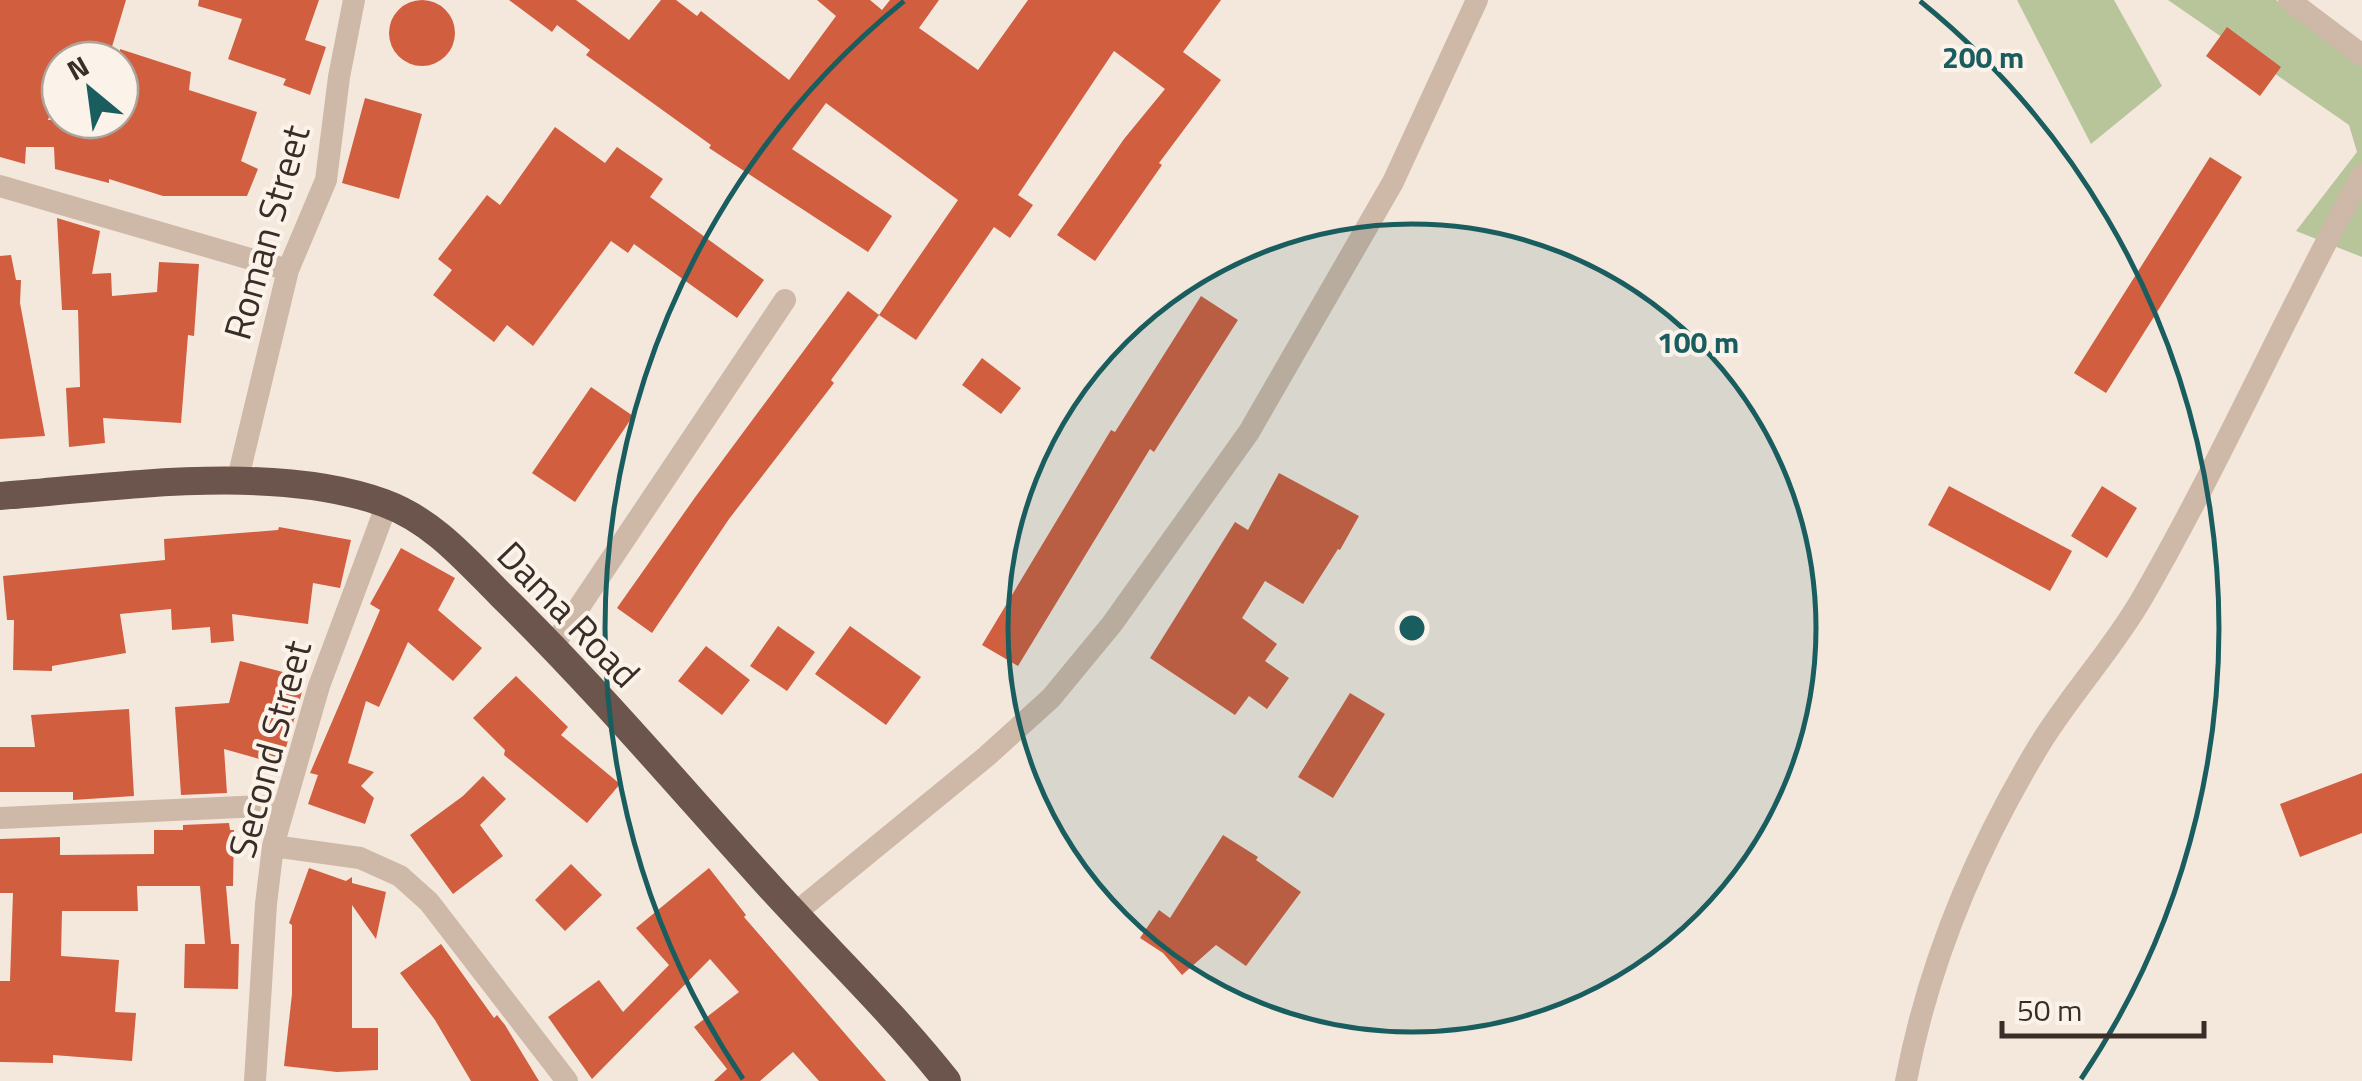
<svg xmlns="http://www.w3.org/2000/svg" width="2362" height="1081" font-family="'Titillium Web',sans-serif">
	<rect width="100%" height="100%" fill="#f4e8dd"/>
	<!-- green -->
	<path fill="#b8c59b" d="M 2017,0 L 2114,0 L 2162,86 L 2091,144 Z
		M 2168,0 L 2276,0 L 2362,66 L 2362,257 L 2296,231 L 2357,152 L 2349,125 Z"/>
	<!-- building -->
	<path fill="#d05e3f" d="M 0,0 L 126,0 L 108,60 L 55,60 L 42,102 L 53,105 L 48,120 L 120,120 L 120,49 L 191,72 L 189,90 L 257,112 L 241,161 L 258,169 L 247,196 L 163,196 L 109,179 L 109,183 L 55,169 L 54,147 L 26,147 L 25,164 L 0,157 Z
		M 199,0 L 319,0 L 305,40 L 326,47 L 310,95 L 283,85 L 286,79 L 228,59 L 242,19 L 198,6 Z
		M 509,0 L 576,0 L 629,40 L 661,0 L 676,0 L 697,16 L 701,11 L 789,80 L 836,16 L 817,0 L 870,0 L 882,10 L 890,0 L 939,0 L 919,28 L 978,70 L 1028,0 L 1221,0 L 1183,52 L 1221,80 L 1159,163 L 1162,165 L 1095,261 L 1057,235 L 1124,139 L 1165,89 L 1114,51 L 1018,195 L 1033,205 L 1010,238 L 994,227 L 916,340 L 879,315 L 958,200 L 826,103 L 792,149 L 892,216 L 868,252 L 709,148 L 711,145 L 586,55 L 590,50 L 557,25 L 552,32 Z
		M389 33a33 33 0 1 1 66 0a33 33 0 1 1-66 0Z
		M 2227,27 L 2281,67 L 2260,96 L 2206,56 Z
		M 365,98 L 422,114 L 399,199 L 342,183 Z
		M 555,127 L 605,163 L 617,147 L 663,179 L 650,197 L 764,280 L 737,318 L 634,244 L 628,253 L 611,241 L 533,346 L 507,325 L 494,342 L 433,295 L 452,270 L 438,259 L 487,195 L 500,205 Z
		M 2210,157 L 2242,177 L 2106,393 L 2074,373 Z
		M 57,218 L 100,231 L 92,274 L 111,273 L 112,296 L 157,292 L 159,262 L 199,264 L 194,336 L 188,335 L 181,423 L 103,418 L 105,443 L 69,447 L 66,388 L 80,387 L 78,310 L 62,310 Z
		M 11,255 L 16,280 L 21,280 L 20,303 L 45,436 L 0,439 L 0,256 Z
		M 848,291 L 879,315 L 831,380 L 834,383 L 729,519 L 652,633 L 617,608 L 696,496 Z
		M 1201,296 L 1238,320 L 1154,452 L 1150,449 L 1018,666 L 982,645 L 1111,430 L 1115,432 Z
		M 982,358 L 1021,388 L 1001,414 L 962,385 Z
		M 591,387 L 633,416 L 575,502 L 532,473 Z
		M 1279,473 L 1359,516 L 1340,550 L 1338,549 L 1303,604 L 1265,581 L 1242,618 L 1277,644 L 1265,661 L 1289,678 L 1267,709 L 1249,696 L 1235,715 L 1150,658 L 1235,522 L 1248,530 Z
		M 1949,486 L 2072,551 L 2050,591 L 1928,525 Z
		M 2102,486 L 2137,508 L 2107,558 L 2071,536 Z
		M 279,527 L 351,540 L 340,588 L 313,583 L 308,624 L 232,614 L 234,641 L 211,643 L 210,627 L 172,630 L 171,609 L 120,614 L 126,653 L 52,666 L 52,671 L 13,670 L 14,620 L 7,620 L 3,576 L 165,560 L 164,539 L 278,530 Z
		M 401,548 L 455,578 L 438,610 L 482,648 L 453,681 L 408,642 L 379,707 L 366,701 L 348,763 L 374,772 L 361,786 L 374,798 L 365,824 L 308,804 L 318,775 L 310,773 L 380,610 L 370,604 Z
		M 778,626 L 815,652 L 787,691 L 750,666 Z
		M 850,626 L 921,677 L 886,725 L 815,674 Z
		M 706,646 L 750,680 L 722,715 L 678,681 Z
		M 240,661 L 306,678 L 281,765 L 224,749 L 227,793 L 181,795 L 175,707 L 229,703 Z
		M 516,676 L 568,727 L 561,735 L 620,784 L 587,823 L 504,755 L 505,750 L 473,718 Z
		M 1350,693 L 1385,714 L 1333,798 L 1298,777 Z
		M 129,709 L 134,796 L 73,800 L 73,792 L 0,792 L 0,747 L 35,747 L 31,715 Z
		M 2362,773 L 2362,833 L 2300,857 L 2280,804 Z
		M 483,776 L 506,799 L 480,825 L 503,856 L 453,894 L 410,835 L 463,796 Z
		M 229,823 L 230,830 L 234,830 L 233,886 L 226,886 L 231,944 L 239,944 L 238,989 L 184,988 L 185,944 L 205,944 L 200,886 L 137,886 L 138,911 L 62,911 L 61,956 L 119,960 L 115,1012 L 136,1013 L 132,1061 L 53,1055 L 53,1063 L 0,1062 L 0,981 L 10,981 L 13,893 L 0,893 L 0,839 L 60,837 L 60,855 L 154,854 L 154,830 L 183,830 L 183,825 Z
		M 1223,835 L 1258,857 L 1256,860 L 1301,892 L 1246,966 L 1216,945 L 1182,975 L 1163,953 L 1140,938 L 1159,910 L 1170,918 Z
		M 571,864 L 602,895 L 565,931 L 535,900 Z
		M 309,868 L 346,881 L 352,877 L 352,883 L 386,892 L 376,939 L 352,905 L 352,1028 L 378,1028 L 378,1070 L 337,1072 L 284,1066 L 292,994 L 292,925 L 289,923 Z
		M 709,868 L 746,915 L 744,917 L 886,1081 L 819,1081 L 793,1052 L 760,1081 L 714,1081 L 727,1069 L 694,1027 L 739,992 L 710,959 L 592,1079 L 548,1017 L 599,980 L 623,1012 L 669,965 L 636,928 Z
		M 441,944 L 494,1018 L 497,1015 L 505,1025 L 539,1081 L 471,1081 L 435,1020 L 400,973 Z"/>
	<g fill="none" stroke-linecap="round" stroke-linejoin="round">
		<!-- minor -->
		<path stroke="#ceb8a7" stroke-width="22" d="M 2289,0 L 2362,55
			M 0,186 L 288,270
			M 237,482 L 288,270 L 326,180 L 339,77 L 354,0
			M 553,646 L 785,300
			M 0,818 L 285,805
			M 273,846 L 360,858 L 400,876 L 429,902 L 567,1081
			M 794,914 L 987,756 L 1051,698 L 1112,624 L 1249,432 L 1393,182 L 1477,0
			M 255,1081 L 266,904 L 273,846 L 319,686 L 387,504
			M 1906,1081 C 1929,960 1977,848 2040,744 C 2071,694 2111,651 2141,600 C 2221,462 2285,315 2362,175"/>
		<!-- trunk -->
		<path stroke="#6c554c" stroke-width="28" d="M 0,496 C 116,487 274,463 384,503 C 433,521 465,559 501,595 C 593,685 677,784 763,879 C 824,947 891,1010 947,1081"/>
	</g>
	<!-- distance rings -->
	<circle cx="1412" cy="628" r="404" fill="#1a5d5f" fill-opacity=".12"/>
	<g fill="none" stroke="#1a5d5f" stroke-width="5">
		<circle cx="1412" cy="628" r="404"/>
		<path d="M743 1079A807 807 0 0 1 904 1M1920 1A807 807 0 0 1 2081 1079"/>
	</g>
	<g text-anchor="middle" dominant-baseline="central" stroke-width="8" stroke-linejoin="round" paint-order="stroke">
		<!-- street labels -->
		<g font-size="38" fill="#3a2d28" stroke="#fbf3ea">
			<text transform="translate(266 232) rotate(-74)">Roman Street</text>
			<text transform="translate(569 614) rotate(46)">Dama Road</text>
			<text transform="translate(269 749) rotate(-75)">Second Street</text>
		</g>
	</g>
	<circle cx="1412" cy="628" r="15" fill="#1a5d5f" stroke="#fbf3ea" stroke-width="5"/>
	<g font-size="30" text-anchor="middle" font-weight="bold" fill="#1a5d5f" stroke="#fbf3ea" stroke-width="8" stroke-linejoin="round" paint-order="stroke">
		<text x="1983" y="68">200 m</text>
		<text x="1698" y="353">100 m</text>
	</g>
	<!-- north arrow -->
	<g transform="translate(90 90) rotate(331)"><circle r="48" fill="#fbf3ea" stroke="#aea49c" stroke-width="2.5"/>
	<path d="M0-8L18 38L0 25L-18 38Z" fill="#1a5d5f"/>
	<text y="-15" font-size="28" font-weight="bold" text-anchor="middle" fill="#3a2d28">N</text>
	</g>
	<!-- scale -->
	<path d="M2002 1021v15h202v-15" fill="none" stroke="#3a2d28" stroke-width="5"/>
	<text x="2017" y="1021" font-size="30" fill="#3a2d28" stroke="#fbf3ea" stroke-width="8" paint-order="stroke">50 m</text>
</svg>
